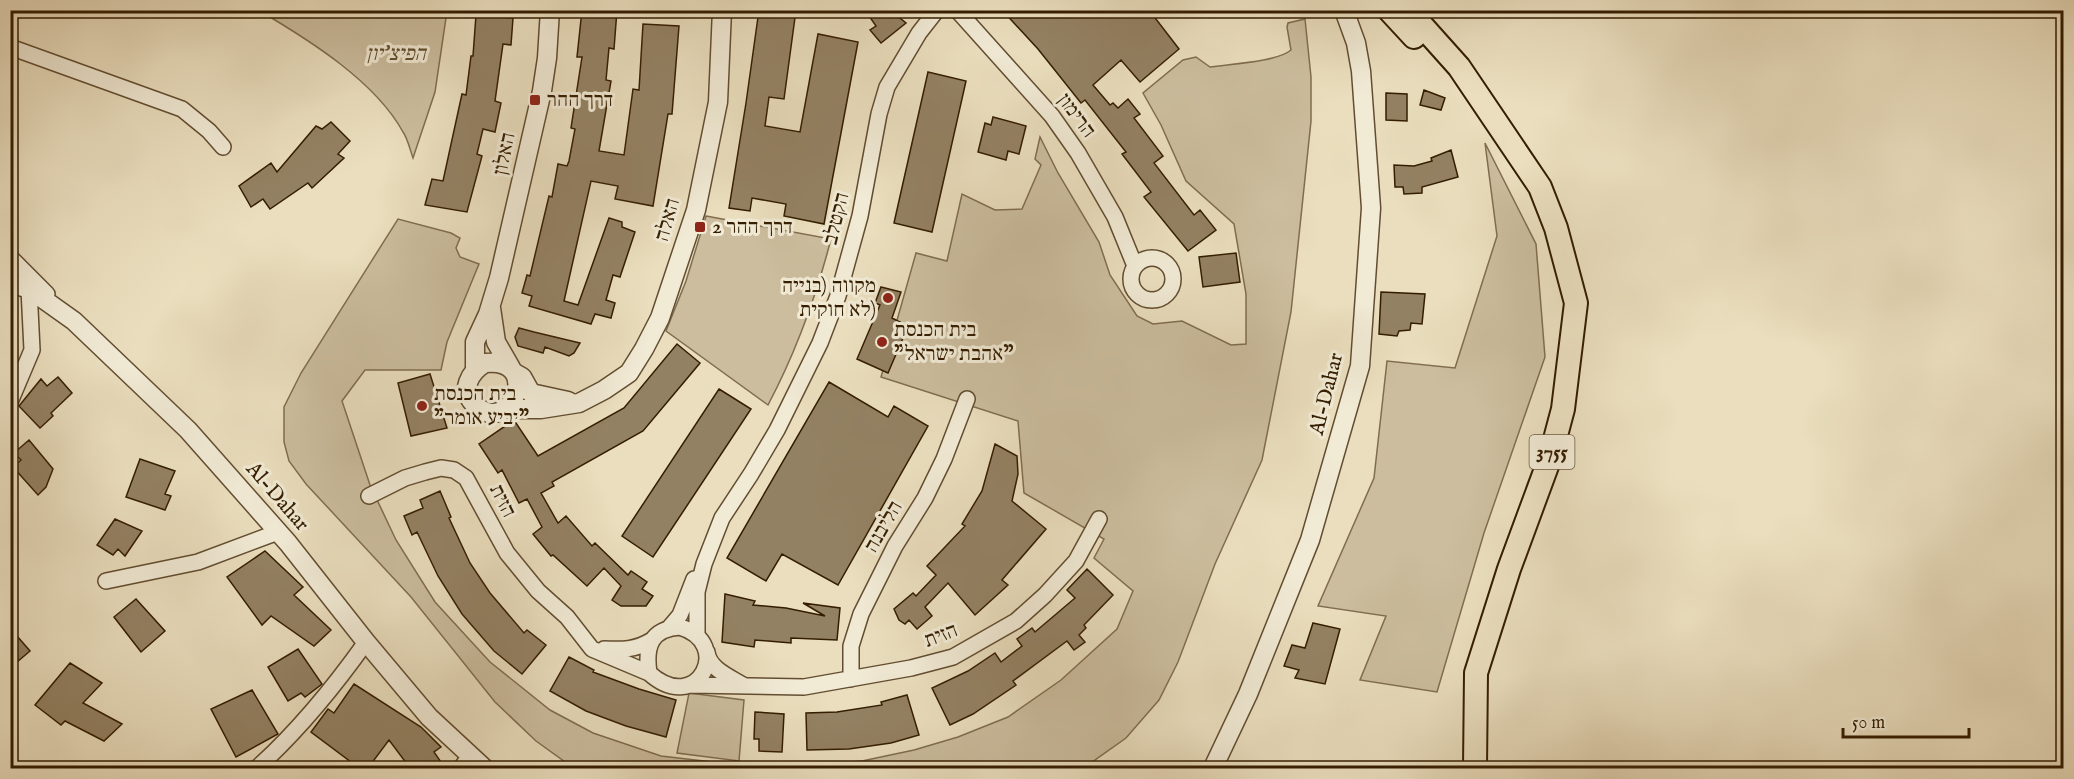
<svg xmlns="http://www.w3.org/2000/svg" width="2074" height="779" font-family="'IM FELL English','Frank Ruhl Libre',serif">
	<rect width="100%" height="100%" fill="#eadebe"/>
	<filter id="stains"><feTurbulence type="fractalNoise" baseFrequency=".00333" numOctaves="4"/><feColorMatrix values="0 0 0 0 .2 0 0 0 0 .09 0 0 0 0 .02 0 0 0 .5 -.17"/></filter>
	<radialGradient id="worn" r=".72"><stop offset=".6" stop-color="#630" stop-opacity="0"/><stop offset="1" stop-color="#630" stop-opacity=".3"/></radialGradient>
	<!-- green -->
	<path fill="#cbbd9e" stroke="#806d4f" stroke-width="1.5" d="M 260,11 L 447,11 L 435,92 L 413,158 C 410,150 408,139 403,132 C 375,81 309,40 260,11 Z
		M 1305,19 L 1311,77 L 1311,121 L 1291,312 L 1262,460 L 1215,564 L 1178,662 L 1159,700 L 1126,738 L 1092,762 L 1080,768 L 579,768 L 568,764 L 536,741 L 495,702 L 411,597 L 306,484 L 289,461 L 284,442 L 284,407 L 301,373 L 398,219 L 451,233 L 460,238 L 456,248 L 460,257 L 479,264 L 447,342 L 441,370 L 365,370 L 342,401 L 370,485 L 396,540 L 435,602 L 490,662 L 550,710 L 593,733 L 661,756 L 730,764 L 801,766 L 862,761 L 914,750 L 958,737 L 1008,717 L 1061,680 L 1117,629 L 1133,591 L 1094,558 L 1104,539 L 1024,493 L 1018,421 L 881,377 L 916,253 L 947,261 L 962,194 L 995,210 L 1022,209 L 1041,165 L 1035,159 L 1040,137 L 1058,173 L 1099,242 L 1110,275 L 1137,316 L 1153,324 L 1182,321 L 1231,345 L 1246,344 L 1246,294 L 1234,224 L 1186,181 L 1161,125 L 1143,93 L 1183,60 L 1196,57 L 1210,67 C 1229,64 1277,62 1291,50 L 1287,27 L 1288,23 Z
		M 1485,143 L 1536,244 L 1545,357 L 1484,533 L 1437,692 L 1360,680 L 1386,616 L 1318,606 L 1374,478 L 1387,361 L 1455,368 L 1497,236 Z
		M 706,216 L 831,239 C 816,297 796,352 768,405 L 666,331 L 686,281 Z
		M 689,693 L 744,700 L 739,761 L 677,753 Z"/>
	<!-- building -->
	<path fill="#938163" stroke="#341d00" stroke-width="1.5" d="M 582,10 L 617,10 L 614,49 L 609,48 L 606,80 L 611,81 L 599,151 L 624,155 L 633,89 L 639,90 L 643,24 L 679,26 L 672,114 L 668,114 L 653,206 L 615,199 L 618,186 L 591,181 L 564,301 L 578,305 L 609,218 L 622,222 L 622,227 L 635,232 L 620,277 L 613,275 L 606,300 L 615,303 L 611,318 L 595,314 L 591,324 L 529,306 L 532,296 L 522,293 L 527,275 L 530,276 L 549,196 L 552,197 L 558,164 L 567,166 L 569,161 L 575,129 L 571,128 L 582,57 L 577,57 Z
		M 759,10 L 796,10 L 784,99 L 769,97 L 765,126 L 800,132 L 818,34 L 858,42 L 824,224 L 784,216 L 786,204 L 752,198 L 750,211 L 729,208 L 746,103 Z
		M 865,10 L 890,10 L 906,23 L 881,43 L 870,30 L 876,26 Z
		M 1002,10 L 1149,10 L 1179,49 L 1140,82 L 1121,60 L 1093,85 L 1110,105 L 1113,103 L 1118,108 L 1128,99 L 1140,114 L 1134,118 L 1163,156 L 1154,163 L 1194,215 L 1200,210 L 1216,230 L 1188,251 L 1144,197 L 1151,192 L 1122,154 L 1126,152 L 1085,100 L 1081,103 L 1038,49 Z
		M 476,15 L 513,18 L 511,45 L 503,44 L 495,101 L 501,103 L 495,132 L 483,129 L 477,154 L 482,156 L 467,212 L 425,205 L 432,179 L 443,181 L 462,94 L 466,95 L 471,56 L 473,56 Z
		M 928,72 L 966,81 L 932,232 L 894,223 Z
		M 1424,90 L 1445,98 L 1441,110 L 1420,105 Z
		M 1386,93 L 1407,94 L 1407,121 L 1386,120 Z
		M 993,117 L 1026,126 L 1019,154 L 1008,151 L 1006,160 L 978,152 L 985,123 L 991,125 Z
		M 331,122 L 350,141 L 338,154 L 344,158 L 312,188 L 308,183 L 270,209 L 263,199 L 251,207 L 239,186 L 271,163 L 277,172 L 316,126 L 322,129 Z
		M 1451,150 L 1458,177 L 1422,187 L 1422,193 L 1404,194 L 1403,187 L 1395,187 L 1394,165 L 1414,166 L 1432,161 L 1431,158 Z
		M 1236,253 L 1240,282 L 1203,287 L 1199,257 Z
		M 881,287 L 901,292 L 892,318 L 908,326 L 888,373 L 857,359 L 880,305 L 875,303 Z
		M 1381,292 L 1425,294 L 1422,324 L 1411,323 L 1410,330 L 1399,331 L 1397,336 L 1379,334 Z
		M 519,328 L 534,332 L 580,343 L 574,353 L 569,356 L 545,347 L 543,353 L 518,346 L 515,337 Z
		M 677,344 L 700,363 L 643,431 L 552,482 L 554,486 L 541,493 L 558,523 L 566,516 L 592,546 L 595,543 L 628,575 L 631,571 L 647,582 L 642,589 L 653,596 L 646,606 L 621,606 L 612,600 L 621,586 L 604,568 L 587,586 L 553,555 L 551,556 L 533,534 L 542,527 L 527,499 L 519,503 L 502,470 L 498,473 L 479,444 L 514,420 L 538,456 L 624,408 Z
		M 430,374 L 447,428 L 411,436 L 398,383 Z
		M 58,377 L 72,393 L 51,413 L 53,416 L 40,428 L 19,406 L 41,379 L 47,386 Z
		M 829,382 L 888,417 L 894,406 L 928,426 L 838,585 L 782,554 L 766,581 L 727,558 Z
		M 719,389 L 751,409 L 653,557 L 622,536 Z
		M 29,440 L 53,469 L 46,487 L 38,495 L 13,467 L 21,460 L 14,453 Z
		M 995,444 L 1017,456 L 1018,474 L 1012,501 L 1046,529 L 1002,580 L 1008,585 L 975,615 L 948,583 L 925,607 L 932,616 L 917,629 L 909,620 L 905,624 L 899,620 L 894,609 L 913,593 L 916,596 L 936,575 L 927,566 L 965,526 L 962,524 L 982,491 Z
		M 140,459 L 175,471 L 165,494 L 171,496 L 165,510 L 126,497 Z
		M 440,491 L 451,517 L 449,518 L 470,563 L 490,593 L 524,633 L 527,630 L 546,645 L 522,674 L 494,651 L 462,614 L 438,576 L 417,532 L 412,535 L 404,516 L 423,508 L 420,500 Z
		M 115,519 L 142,531 L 125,556 L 118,549 L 113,555 L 97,545 Z
		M 265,551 L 303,587 L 294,595 L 331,630 L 314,646 L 271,616 L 262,625 L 227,577 Z
		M 1087,569 L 1113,595 L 1084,625 L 1086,628 L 1079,635 L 1085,642 L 1074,650 L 1067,641 L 1013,681 L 1016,685 L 973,714 L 950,725 L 932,688 L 968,671 L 995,653 L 1001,662 L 1022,646 L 1017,639 L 1032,628 L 1035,632 L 1075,598 L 1067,590 Z
		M 725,594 L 755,601 L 753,605 L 786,608 L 825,616 L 803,603 L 840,608 L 837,640 L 791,638 L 791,643 L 755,640 L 754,647 L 722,642 Z
		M 136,599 L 165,631 L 141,652 L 114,617 Z
		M 1313,623 L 1340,629 L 1325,684 L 1295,678 L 1299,670 L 1284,666 L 1292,645 L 1305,648 Z
		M 10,628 L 30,651 L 10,668 Z
		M 298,649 L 322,684 L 305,697 L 301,693 L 288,701 L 268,667 Z
		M 569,657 L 594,670 L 593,672 L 639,689 L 676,700 L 666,737 L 626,726 L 586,711 L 550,691 Z
		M 70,663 L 102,683 L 83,703 L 122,724 L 104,741 L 65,721 L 61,725 L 35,705 Z
		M 354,684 L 421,727 L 441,747 L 434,752 L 445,768 L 410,768 L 389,740 L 368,768 L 359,768 L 311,732 L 328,709 L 334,713 Z
		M 252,690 L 278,734 L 236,757 L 211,709 Z
		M 907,695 L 919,735 L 891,743 L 849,749 L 807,750 L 806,713 L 837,712 L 882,705 L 881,702 Z
		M 755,712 L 784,714 L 782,752 L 759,751 L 759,739 L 754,739 Z"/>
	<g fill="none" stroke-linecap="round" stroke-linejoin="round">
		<defs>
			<path id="minor" d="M 957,10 L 1052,116 L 1078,153 L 1115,217 L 1135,266
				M 10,47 L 182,109 L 209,131 L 223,147
				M 10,257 L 47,294
				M1131 279a21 21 0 1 1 42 0a21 21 0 1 1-42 0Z
				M 10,402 L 32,350 L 29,289
				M 369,496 L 405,478 L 425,472 L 441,468 L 454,470 L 466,478 L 507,553 L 538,591 L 567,617 L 592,649 L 649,673
				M 106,581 L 198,562 L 278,532
				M 680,627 C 734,643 698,717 649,673 C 645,646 651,629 680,627 Z
				M 669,628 L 680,615 L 694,579
				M 697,636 L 697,592 L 704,564 L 722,518 L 751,474 L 777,430 L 820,343 L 838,296 L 860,216 L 879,114 L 887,87 L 919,33 L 937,10
				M 604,649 C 622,650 636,650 652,640
				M 707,652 C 709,669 730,677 743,685
				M 851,679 L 851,646 L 861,614 L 895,546 L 925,498 L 944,459 L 967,399
				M 690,685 L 804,687 L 911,668 L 953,657 L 1016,621 L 1045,595 L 1076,561 L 1099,519
				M 257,768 C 298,731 334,687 366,642
				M 461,768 L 470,756"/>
			<path id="tertiary" d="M 10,283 L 29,289 L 74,321 L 188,430 L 288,543 L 366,642 L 429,717 L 484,768
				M 491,308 L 496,342 L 511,368
				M 485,363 C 544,357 511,438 475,405 C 459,390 470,372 485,363 Z
				M 475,370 L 475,342 L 488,314 L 499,278 L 542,91 L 547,58 L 550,10
				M 515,373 L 522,377 L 531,393 L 568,401
				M 506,409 L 541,409 L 579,403 L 604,390 L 629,373 L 644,349 L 660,318 L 696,210 L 718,102 L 722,10
				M 1213,768 L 1248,694 L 1310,540 L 1360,366 L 1371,208 L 1361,71 L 1356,43 L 1344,10"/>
			<path id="primary" d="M 1389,10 L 1414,37
				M 1408,10 L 1459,67 L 1540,187 L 1556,228 L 1576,303 L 1563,409 L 1550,458 L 1509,569 L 1476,673 L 1475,768"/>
		</defs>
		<!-- minor casing -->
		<use href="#minor" stroke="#624d30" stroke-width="18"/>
		<!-- tertiary casing -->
		<use href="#tertiary" stroke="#624d30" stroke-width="21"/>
		<!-- primary casing -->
		<use href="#primary" stroke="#341d00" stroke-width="26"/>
		<!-- minor -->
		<use href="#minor" stroke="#f1ead5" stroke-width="15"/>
		<!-- tertiary -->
		<use href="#tertiary" stroke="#f1ead5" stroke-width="18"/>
		<!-- primary -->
		<use href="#primary" stroke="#eadebe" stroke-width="22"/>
	</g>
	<!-- markers -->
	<g fill="#8f2418" stroke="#f1ead5" stroke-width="2">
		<rect x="529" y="94" width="12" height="12" rx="3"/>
		<rect x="694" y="221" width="12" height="12" rx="3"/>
		<circle cx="888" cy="298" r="6"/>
		<circle cx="882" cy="342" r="6"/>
		<circle cx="422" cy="406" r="6"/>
	</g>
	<g text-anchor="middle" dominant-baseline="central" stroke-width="6" stroke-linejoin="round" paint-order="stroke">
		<!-- shield labels -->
		<rect fill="#f1ead5" stroke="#6d5a40" stroke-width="1.5" x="1529.5" y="435" width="45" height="34" rx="4.5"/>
		<g font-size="20" font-weight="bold" fill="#341d00">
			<text x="1552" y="452">3755</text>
		</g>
		<!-- park labels -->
		<g font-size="21" font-style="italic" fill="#614d2f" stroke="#f1ead5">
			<text x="396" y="54">הפיצ'יון</text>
		</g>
		<!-- poi labels -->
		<g font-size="21" fill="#341d00" stroke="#f1ead5" text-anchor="start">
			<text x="547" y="100">דרך ההר</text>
			<text x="712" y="227">דרך ההר 2</text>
			<text x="876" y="286" text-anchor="end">מקווה (בנייה<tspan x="876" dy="24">לא חוקית)</tspan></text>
			<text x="894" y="330">בית הכנסת<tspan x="894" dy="24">"אהבת ישראל"</tspan></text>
			<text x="434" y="394">בית הכנסת<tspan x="434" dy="24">"יביע אומר"</tspan></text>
		</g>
		<!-- street labels -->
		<g font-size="21" fill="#341d00" stroke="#f1ead5">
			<text transform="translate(1076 116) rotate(53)">הרימון</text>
			<text transform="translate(505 154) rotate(-78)">האלון</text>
			<text transform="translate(837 219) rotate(-76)">הקטלב</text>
			<text transform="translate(668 220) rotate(-74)">האלה</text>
			<text transform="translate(1327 394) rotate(-76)">Al-Dahar</text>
			<text transform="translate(277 497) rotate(49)">Al-Dahar</text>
			<text transform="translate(502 501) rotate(63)">הזית</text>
			<text transform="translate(884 527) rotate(-60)">הליבנה</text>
			<text transform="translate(941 636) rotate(-21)">הזית</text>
		</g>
	</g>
	<!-- margin -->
	<rect width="2074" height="779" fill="none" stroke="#eadebe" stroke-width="36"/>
	<rect x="12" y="12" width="2050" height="755" fill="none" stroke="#341d00" stroke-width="3"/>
	<rect x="18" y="18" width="2038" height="743" fill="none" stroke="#341d00" stroke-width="1.5"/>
	<!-- scale -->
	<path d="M1843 728v9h126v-9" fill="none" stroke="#341d00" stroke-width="3"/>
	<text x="1852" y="728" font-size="18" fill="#341d00" stroke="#f1ead5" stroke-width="4.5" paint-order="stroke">50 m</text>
	<rect width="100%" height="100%" filter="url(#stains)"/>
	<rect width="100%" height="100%" fill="url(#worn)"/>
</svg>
